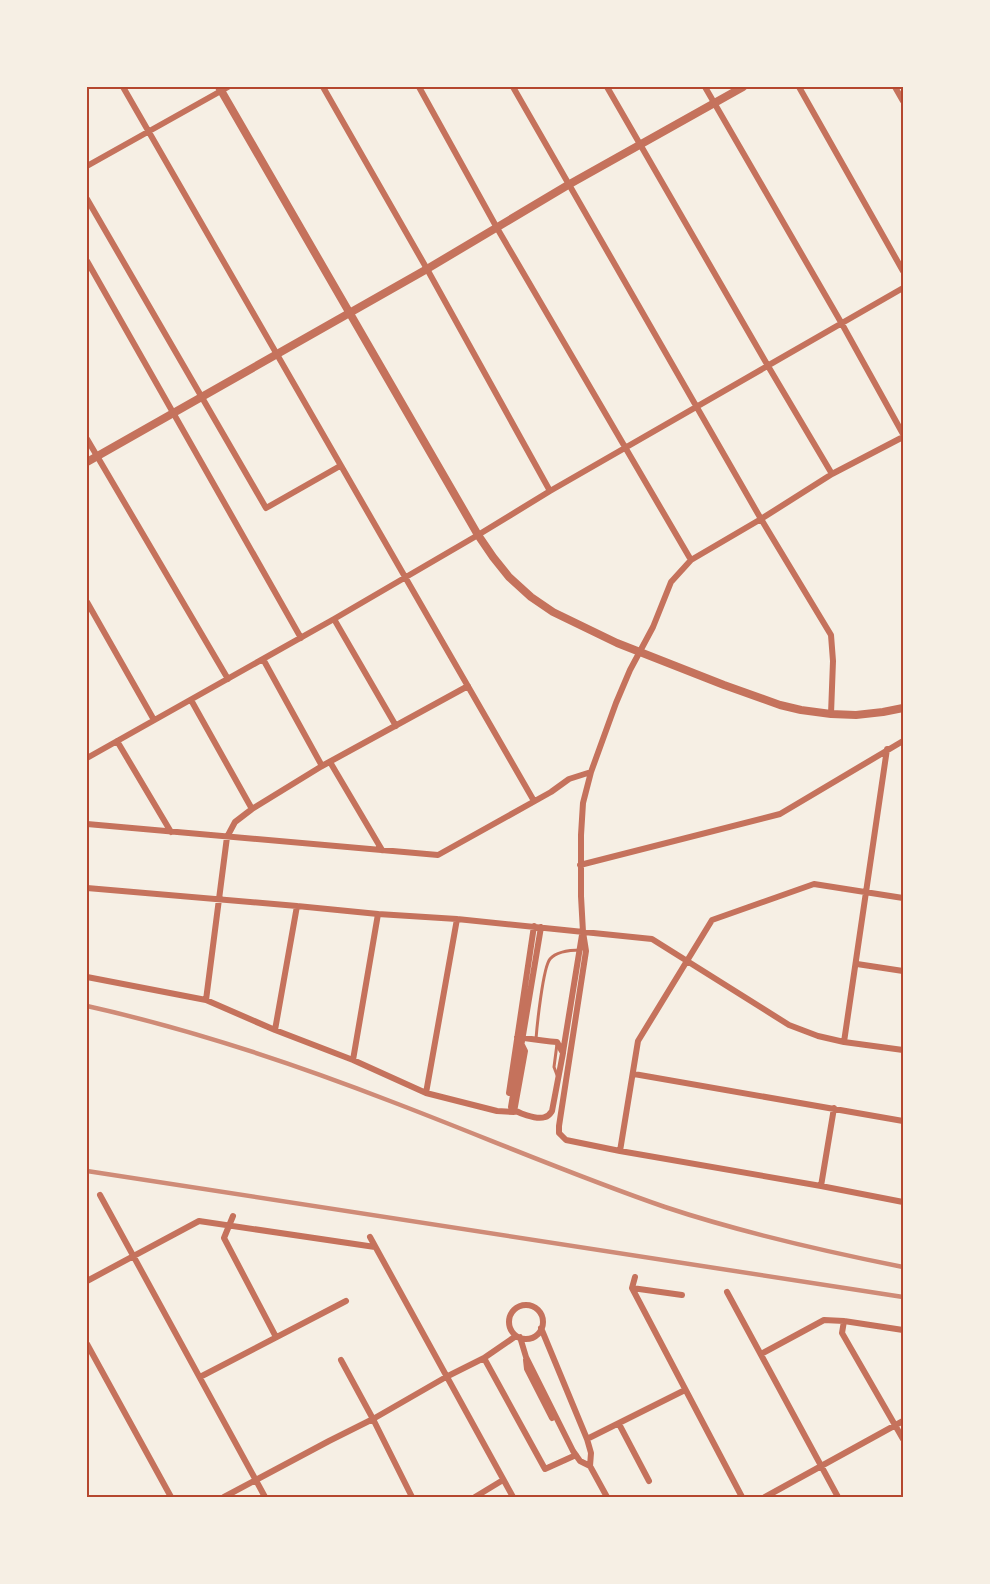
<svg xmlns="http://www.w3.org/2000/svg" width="990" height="1584" font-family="Ubuntu,sans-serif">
	<rect width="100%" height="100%" fill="#f6efe4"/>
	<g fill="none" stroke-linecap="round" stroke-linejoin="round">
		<!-- service -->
		<path stroke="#c5725c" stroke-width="3" d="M 536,1039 C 537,1026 543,967 550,959 C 557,951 570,950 581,950
			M 557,1075 L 554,1067 L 557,1044"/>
		<!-- minor -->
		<path stroke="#c5725c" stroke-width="6" d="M 123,87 L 534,801
			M 323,87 L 427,269 L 550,491
			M 419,87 L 497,228 L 691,560
			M 513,87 L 761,519 L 831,635 L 833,661 L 831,714
			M 607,87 L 768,366 L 832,474
			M 705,87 L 842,324 L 903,434
			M 799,87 L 903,271
			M 895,87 L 903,101
			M 87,166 L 228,87
			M 87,199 L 266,508 L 340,466
			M 87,261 L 301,638
			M 87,439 L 228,679
			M 87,602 L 154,720
			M 334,619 L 396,726
			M 263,659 L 322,766
			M 191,700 L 252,809
			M 117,741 L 171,832
			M 87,758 L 334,619 L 478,535 L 550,491 L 903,288
			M 330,762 L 382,850
			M 591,772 L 583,803 L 581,835 L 581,896 L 583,932 L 586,951 L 559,1126 L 559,1133 L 566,1140 L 620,1151 L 821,1186 L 903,1202
			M 87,824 L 438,855 L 551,792 L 569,779 L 591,772 L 616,703 L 630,670 L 653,627 L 671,582 L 691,560 L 761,519 L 832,474 L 903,437
			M 580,865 L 780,814 L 903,741
			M 87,888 L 297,906 L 378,914 L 457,919 L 652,939 L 789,1025 L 818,1036 L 844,1042 L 903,1050
			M 857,964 L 903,971
			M 87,977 L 206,1000 L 275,1030 L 353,1060 L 426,1093 L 497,1111 L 514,1112 L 525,1051 L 521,1043
			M 206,1000 L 227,837 L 235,822 L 252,809 L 322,766 L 468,686
			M 275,1030 L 297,906
			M 517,1037 C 531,1039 544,1041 557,1042 L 563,1053 L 552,1111 C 550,1114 549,1116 545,1117 C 537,1120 516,1113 511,1107 L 541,927
			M 844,1042 L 887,749
			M 563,1052 L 582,935
			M 353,1060 L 378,914
			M 634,1074 L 903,1121
			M 426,1093 L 457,919
			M 509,1093 L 534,926
			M 620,1151 L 638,1041 L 712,920 L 814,884 L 903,898
			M 821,1186 L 834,1108
			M 100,1195 L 265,1497
			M 233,1216 L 224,1238 L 276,1337
			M 370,1237 L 513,1497
			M 635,1277 L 632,1288 L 742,1497
			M 87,1281 L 199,1221 L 375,1247
			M 632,1288 L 682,1295
			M 727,1292 L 838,1497
			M509 1322a17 17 0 1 1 34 0a17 17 0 1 1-34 0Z
			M 844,1321 L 842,1333 L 903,1439
			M 541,1328 L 587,1439 L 591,1453 L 590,1466
			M 520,1337 L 526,1357 L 573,1451 L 580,1461 L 590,1466 L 607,1497
			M 87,1344 L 171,1497
			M 761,1354 L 824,1320 L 844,1321 L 903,1330
			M 484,1358 L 545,1469 L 576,1455
			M 341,1360 L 373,1419 L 412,1497
			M 526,1360 L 527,1369 L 552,1418
			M 200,1377 L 346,1301
			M 619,1424 L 649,1481
			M 587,1439 L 685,1390
			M 224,1497 L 329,1441 L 373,1419 L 446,1377 L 484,1358 L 516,1336
			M 475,1497 L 503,1480
			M 765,1497 L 903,1421"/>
		<!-- tertiary -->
		<path stroke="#c5725c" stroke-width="8" d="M 219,87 L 478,535 L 493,557 L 509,577 L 531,597 L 553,612 L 617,643 L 724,685 L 780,705 L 801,710 L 831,714 L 856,715 L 883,712 L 903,708
			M 87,462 L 427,269 L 568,185 L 743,87"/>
		<!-- rail -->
		<path stroke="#cf8b77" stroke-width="4.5" d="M 87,1006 C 190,1029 292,1063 390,1101 C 482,1136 572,1175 665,1207 C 743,1233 823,1251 903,1267
			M 87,1171 L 903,1297"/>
	</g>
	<!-- border -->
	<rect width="990" height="1584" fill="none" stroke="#f6efe4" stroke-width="177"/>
	<rect x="88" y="88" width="814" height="1408" fill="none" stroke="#b5482f" stroke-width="2"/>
</svg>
